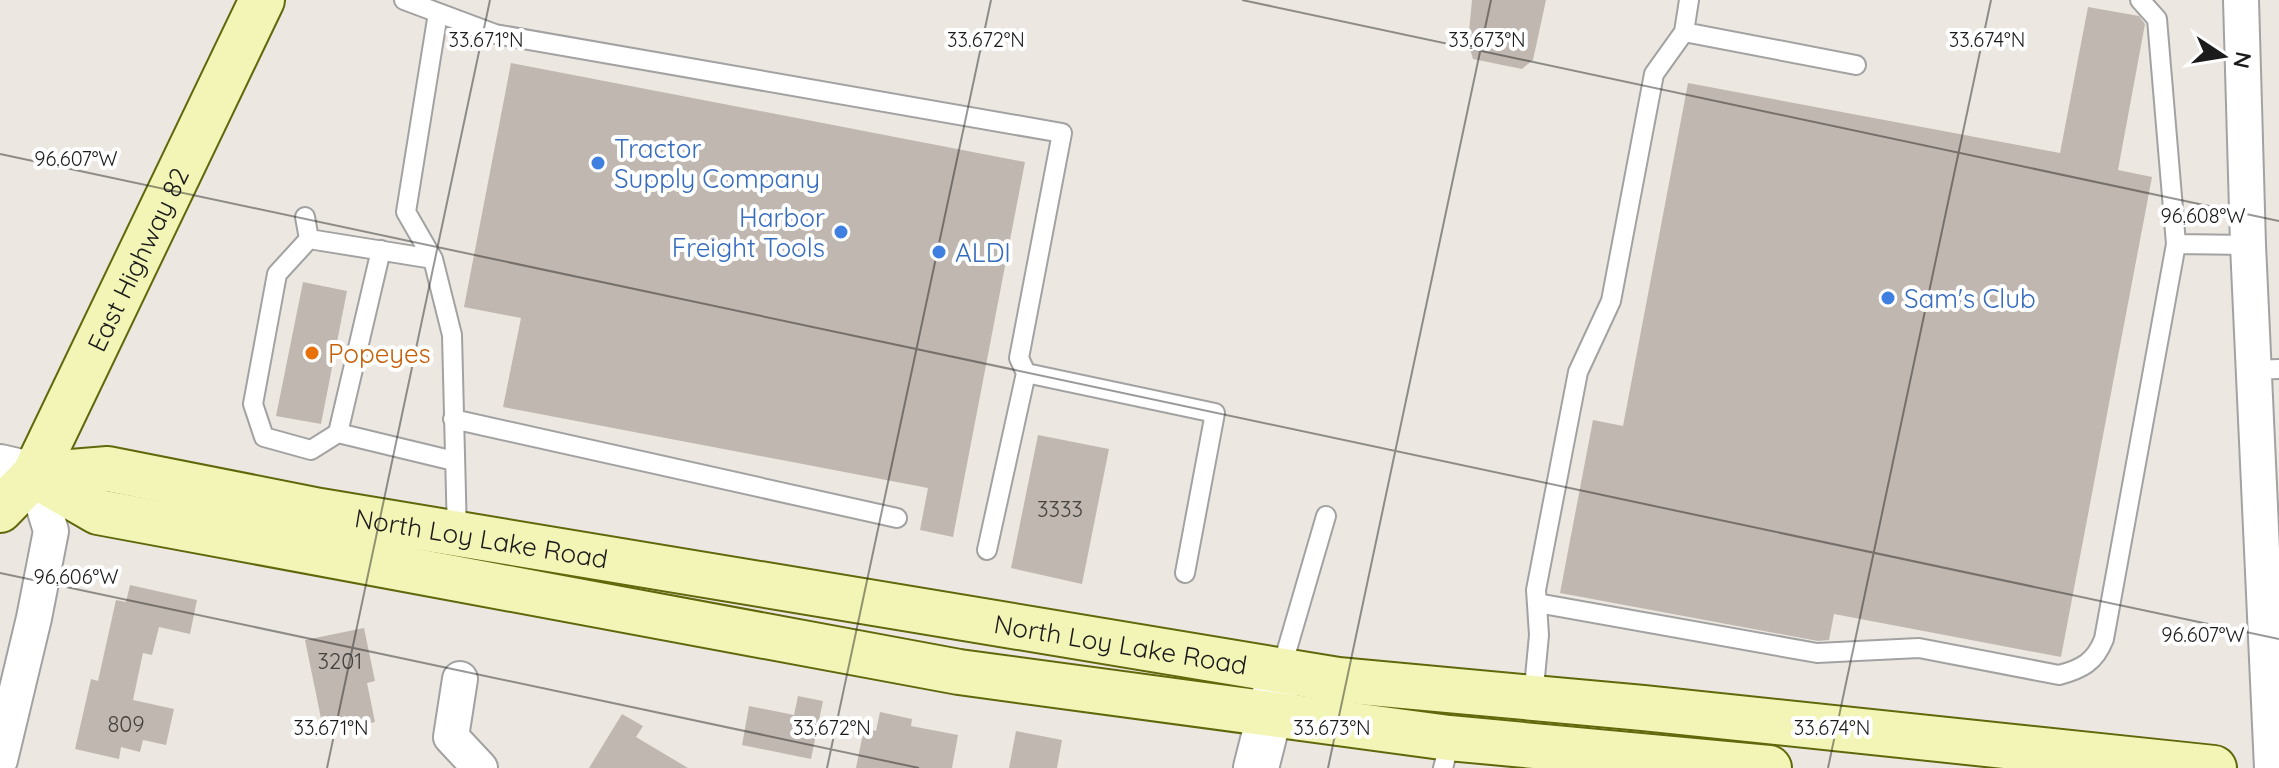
<svg xmlns="http://www.w3.org/2000/svg" width="2279" height="768" font-family="Quicksand,sans-serif">
	<rect width="100%" height="100%" fill="#ece8e1"/>
	<!-- building -->
	<path fill="#c0b7b0" d="M 1472,0 L 1546,0 L 1533,60 L 1522,69 L 1473,59 L 1468,42 Z
		M 2088,7 L 2139,16 L 2145,24 L 2118,170 L 2152,177 L 2061,657 L 1834,614 L 1829,640 L 1818,641 L 1560,593 L 1593,420 L 1623,426 L 1688,83 L 2060,153 Z
		M 511,63 L 1025,162 L 953,537 L 920,530 L 928,488 L 503,407 L 521,318 L 464,307 Z
		M 303,282 L 347,291 L 321,424 L 276,416 Z
		M 1038,435 L 1109,449 L 1082,584 L 1011,568 Z
		M 130,585 L 197,600 L 190,634 L 159,627 L 152,655 L 143,653 L 133,700 L 174,709 L 166,745 L 143,740 L 140,752 L 121,747 L 119,759 L 75,749 L 91,679 L 98,681 L 116,600 L 126,602 Z
		M 364,628 L 375,681 L 367,683 L 375,722 L 324,733 L 305,640 Z
		M 798,696 L 823,701 L 811,759 L 742,745 L 749,706 L 794,715 Z
		M 880,712 L 912,719 L 911,726 L 958,735 L 952,768 L 856,768 L 864,728 L 876,731 Z
		M 622,714 L 643,726 L 636,737 L 688,768 L 589,768 Z
		M 1016,731 L 1062,740 L 1057,768 L 1009,768 Z"/>
	<g fill="none" stroke-linecap="round" stroke-linejoin="round">
		<defs>
			<path id="service" d="M 404,0 L 495,34 L 1062,133 L 1019,358 L 1026,373 L 1215,413 L 1185,573
				M 438,13 L 406,212 L 433,259 L 452,335 L 457,534
				M 1684,32 L 1856,65
				M 305,217 L 309,239 L 433,259
				M 309,239 L 277,274 L 253,404 L 264,437 L 311,450 L 338,433 L 381,250
				M 2176,244 L 2248,245
				M 2254,370 L 2279,369
				M 453,419 L 897,518
				M 338,433 L 454,461
				M 987,550 L 1026,373
				M 1537,603 L 1817,653 L 1919,648 L 2059,675 C 2082,669 2095,662 2104,639 L 2176,244 L 2157,19 L 2140,0
				M 1281,670 L 1326,516
				M 1533,698 L 1539,635 L 1536,590 L 1578,372 L 1611,301 L 1654,74 L 1684,32 L 1689,0
				M 1443,768 L 1451,738"/>
			<path id="minor" d="M 2241,0 L 2248,245 L 2272,768
				M 460,679 L 451,737 L 480,768
				M 0,760 L 34,618 L 51,531 L 34,475"/>
			<path id="tertiary" d="M 0,467 L 34,475
				M 1256,768 L 1279,677"/>
			<g id="secondary">
				<path id="s1" d="M 34,475 L 108,469 L 320,511 L 1338,680 L 1643,708 L 2214,768"/>
				<path d="M 34,475 L 98,512 L 959,672 L 1449,738 L 1769,768"/>
				<path id="s2" d="M 0,510 L 34,475 L 262,0"/>
			</g>
		</defs>
		<!-- service casing -->
		<use href="#service" stroke="#a2a2a2" stroke-width="22"/>
		<!-- minor casing -->
		<use href="#minor" stroke="#a2a2a2" stroke-width="38"/>
		<!-- tertiary casing -->
		<use href="#tertiary" stroke="#a2a2a2" stroke-width="48"/>
		<!-- secondary casing -->
		<use href="#secondary" stroke="#60680b" stroke-width="48"/>
		<!-- service -->
		<use href="#service" stroke="#fff" stroke-width="18"/>
		<!-- minor -->
		<use href="#minor" stroke="#fff" stroke-width="34"/>
		<!-- tertiary -->
		<use href="#tertiary" stroke="#fff" stroke-width="44"/>
		<!-- secondary -->
		<use href="#secondary" stroke="#f3f5b6" stroke-width="44"/>
	</g>
	<!-- ticks -->
	<path fill="none" stroke="#1b1b1b" stroke-width="2" stroke-opacity="0.45" d="M 1242,0 L 2279,221M 0,154 L 2279,639M 0,573 L 919,768M 327,768 L 490,0M 827,768 L 991,0M 1328,768 L 1491,0M 1828,768 L 1991,0"/>
	<!-- markers -->
	<g fill="#3f7fe0" stroke="#fff" stroke-width="3">
		<circle cx="598" cy="163" r="8"/>
		<circle cx="841" cy="232" r="8"/>
		<circle cx="939" cy="252" r="8"/>
		<circle cx="1888" cy="298" r="8"/>
	</g>
	<circle fill="#e8710a" stroke="#fff" stroke-width="3" cx="312" cy="353" r="8"/>
	<g text-anchor="middle" dominant-baseline="central" stroke-width="8" stroke-linejoin="round" paint-order="stroke">
		<!-- number labels -->
		<g font-size="22" fill="#444240">
			<text x="1060" y="509">3333</text>
			<text x="340" y="661">3201</text>
			<text x="126" y="724">809</text>
		</g>
		<!-- shop labels -->
		<g font-size="26" fill="#366cbe" stroke="#fff" text-anchor="start">
			<text x="614" y="148">Tractor<tspan x="614" dy="30">Supply Company</tspan></text>
			<text x="825" y="217" text-anchor="end">Harbor<tspan x="825" dy="30">Freight Tools</tspan></text>
			<text x="955" y="252">ALDI</text>
			<text x="1904" y="298">Sam's Club</text>
		</g>
		<!-- street labels -->
		<g font-size="26" fill="#1b1b1b" stroke="#fff">
			<text stroke="none"><textPath href="#s2" startOffset="288">East Highway 82</textPath></text>
			<text stroke="none"><textPath href="#s1" startOffset="454">North Loy Lake Road</textPath></text>
			<text stroke="none"><textPath href="#s1" startOffset="1102">North Loy Lake Road</textPath></text>
		</g>
		<!-- food labels -->
		<g font-size="26" fill="#c56008" stroke="#fff" text-anchor="start">
			<text x="328" y="353">Popeyes</text>
		</g>
	</g>
	<g font-size="20" text-anchor="middle" fill="#1b1b1b" stroke="#fff" stroke-width="8" stroke-linejoin="round" paint-order="stroke">
		<text x="486" y="47">33.671°N</text>
		<text x="986" y="47">33.672°N</text>
		<text x="1487" y="47">33.673°N</text>
		<text x="1987" y="47">33.674°N</text>
		<text x="76" y="166">96.607°W</text>
		<text x="2203" y="223">96.608°W</text>
		<text x="76" y="584">96.606°W</text>
		<text x="2203" y="642">96.607°W</text>
		<text x="331" y="735">33.671°N</text>
		<text x="832" y="735">33.672°N</text>
		<text x="1332" y="735">33.673°N</text>
		<text x="1832" y="735">33.674°N</text>
	</g>
	<!-- north arrow -->
	<g transform="translate(2223 56) rotate(102)" stroke="#ffffff" stroke-width="6" paint-order="stroke">
	<path d="M0-6L14 30L0 20L-14 30Z" fill="#1b1b1b"/>
	<text y="-12" font-size="22" font-weight="bold" text-anchor="middle" fill="#1b1b1b">N</text>
	</g>
</svg>
